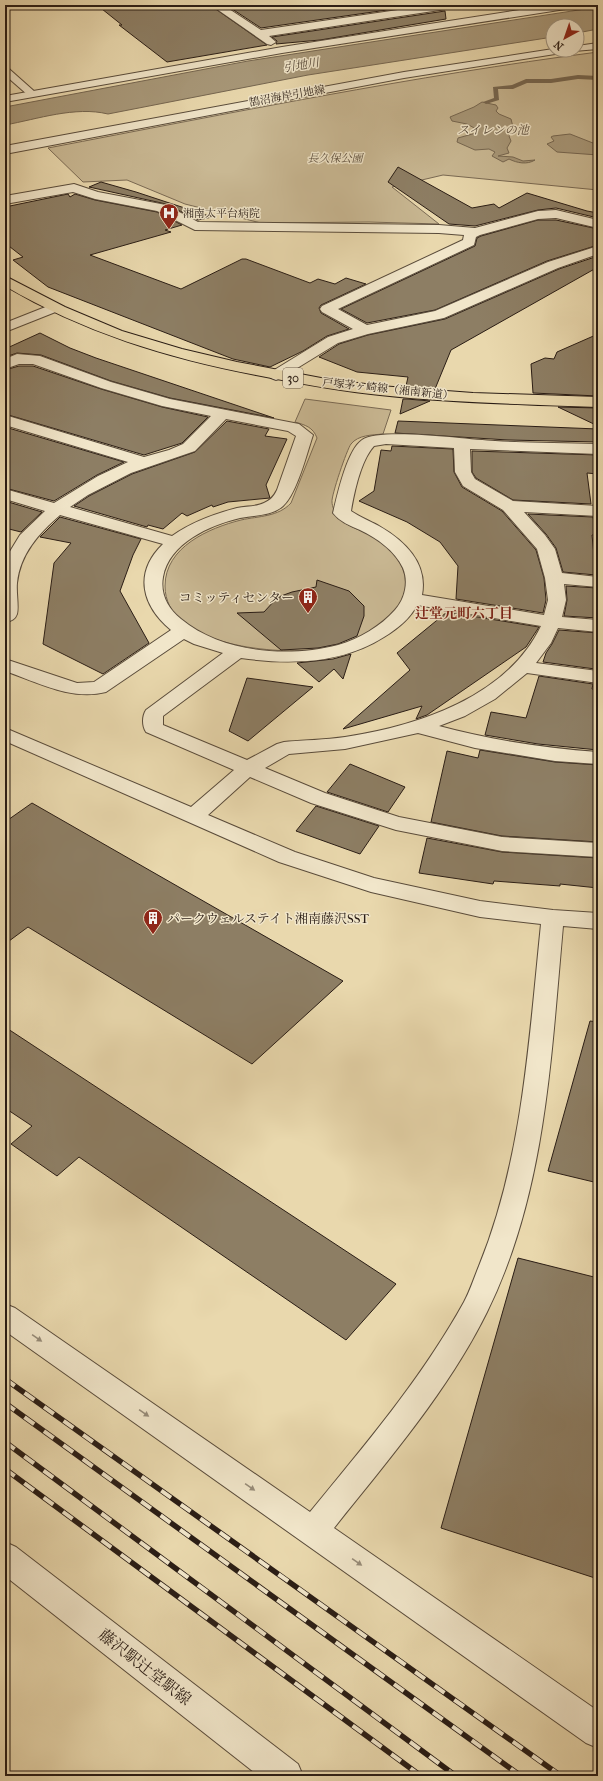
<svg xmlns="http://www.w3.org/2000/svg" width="603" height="1781" font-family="'IM FELL French Canon','Noto Serif JP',serif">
	<rect width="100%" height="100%" fill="#e9d8ad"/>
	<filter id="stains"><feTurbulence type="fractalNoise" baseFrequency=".005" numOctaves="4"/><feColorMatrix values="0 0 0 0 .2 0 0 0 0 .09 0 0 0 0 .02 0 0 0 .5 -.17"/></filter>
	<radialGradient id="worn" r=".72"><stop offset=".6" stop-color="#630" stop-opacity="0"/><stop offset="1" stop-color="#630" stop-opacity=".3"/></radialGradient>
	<!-- green -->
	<path fill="#c9b893" stroke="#7a6a54" d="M 598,52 L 598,190 L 443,175 L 392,187 L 439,224 L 369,222 L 261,223 L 185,204 L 127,180 L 83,182 L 48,148 C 231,113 413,76 598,52 Z
		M 305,399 L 391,410 L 383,434 C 372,435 358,435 351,444 C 347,449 331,496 332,502 C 332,506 335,514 338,517 C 346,527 363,530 374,537 C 392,547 410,570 406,592 C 405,601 398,608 392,615 C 374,635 340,647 313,650 C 271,654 165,645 165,586 C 165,547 209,528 241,520 C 259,516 278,517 291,503 L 317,438 C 313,427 305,425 295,422 Z"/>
	<!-- water -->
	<path fill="#a89879" stroke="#766751" d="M 598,7 L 598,29 L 577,33 L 577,26 L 553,26 L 553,37 L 308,75 L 108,114 C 75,106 38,119 5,125 L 5,107 L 248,61 Z
		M 482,102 L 496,105 L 498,108 L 496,111 L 499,114 L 511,119 L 514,131 L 509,136 L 511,141 L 507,148 L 509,153 L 498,156 L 513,157 L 523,161 L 535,160 C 527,165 517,163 509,159 L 503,162 L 492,156 L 495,152 L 489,149 L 475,150 L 457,142 L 458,138 L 476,133 L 476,129 L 467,124 L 452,121 L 450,117 L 474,107 Z
		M 570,134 L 598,145 L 598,155 L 557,152 L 547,144 L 554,141 L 551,137 L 553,136 Z"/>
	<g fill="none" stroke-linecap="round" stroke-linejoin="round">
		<!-- stream -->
		<path fill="#766751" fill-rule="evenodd" d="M 578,75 L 598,76 L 598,80 L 578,79 L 551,83 L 527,83 L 513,89 L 498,89 L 499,100 L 486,104 L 483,102 L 494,98 L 493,87 L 512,85 L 526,79 L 551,79 Z"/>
	</g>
	<!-- building -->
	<path fill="#8d7e64" stroke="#2a1d15" d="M 97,5 L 210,5 L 267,45 L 167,62 L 119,25 L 122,25 Z
		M 226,5 L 422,5 L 261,28 Z
		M 445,11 L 446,19 L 320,40 L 276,44 L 277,41 L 272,37 Z
		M 398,167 L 472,208 L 494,204 L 499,208 L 527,193 L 587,211 L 598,213 L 598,218 L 556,208 L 538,210 L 475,226 L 449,224 L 388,182 Z
		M 101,182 L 136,192 L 212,217 L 198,220 L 166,204 L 89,187 Z
		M 68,194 L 70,197 L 75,194 L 95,200 L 157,212 L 182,225 L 165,230 L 171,232 L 90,255 L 181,289 L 242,259 L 246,259 L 310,283 L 318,279 L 335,284 L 346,278 L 366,284 L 321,305 L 319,308 L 321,313 L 349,329 L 327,336 L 303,351 L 270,367 L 233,359 L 48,287 L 13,260 L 23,257 L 5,243 L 5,207 Z
		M 538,220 L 556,220 L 598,229 L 598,245 L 547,261 L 435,310 L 367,323 L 341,309 L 475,246 L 477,238 L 481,236 Z
		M 598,256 L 598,267 L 451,350 L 435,389 L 406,386 L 408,377 L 357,372 L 319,357 L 339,344 L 368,335 L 445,319 L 559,269 Z
		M 40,333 L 70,348 L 96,358 L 274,418 L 170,398 L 111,381 L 41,355 L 17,353 L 5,357 L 5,349 Z
		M 598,334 L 598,396 L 533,393 L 531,364 L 545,358 L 554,359 L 557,352 Z
		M 19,366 L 33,366 L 101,389 L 162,407 L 208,417 L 182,443 L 144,455 L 5,414 L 5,370 Z
		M 403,399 L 407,399 L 430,401 L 400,414 Z
		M 558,407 L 598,408 L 598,426 Z
		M 227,421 L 269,429 L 265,436 L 287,439 L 266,485 L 270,498 L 228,502 L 213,507 L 212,505 L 187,516 L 182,513 L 163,529 L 148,525 L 147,527 L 74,506 L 89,496 L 132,474 L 195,452 Z
		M 398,421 L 598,429 L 598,442 L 508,440 L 395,433 Z
		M 5,427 L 124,462 L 97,475 L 54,501 L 5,488 Z
		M 392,446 L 453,449 L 454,472 L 462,487 L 502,511 L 536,550 L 544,578 L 546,600 L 543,613 L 456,599 L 458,566 L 440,542 L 407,522 L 359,501 L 374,491 L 381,450 L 391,451 Z
		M 472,451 L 598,455 L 598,474 L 587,473 L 591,504 L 513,500 L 476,478 L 472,472 Z
		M 5,501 L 42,512 L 21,532 L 5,528 Z
		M 528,514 L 593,517 L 596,535 L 592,535 L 596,575 L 563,572 L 556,548 L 546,534 Z
		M 60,517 L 141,539 L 133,555 L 120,591 L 149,643 L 103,674 L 43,644 L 54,563 L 71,543 L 40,537 Z
		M 317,580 L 349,591 L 364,606 L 364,616 L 357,636 L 338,644 L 318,648 L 281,650 L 237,613 L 264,612 L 275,600 L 281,596 L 292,592 L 316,587 Z
		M 566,586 L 597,588 L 598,618 L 564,616 L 567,600 Z
		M 447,612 L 539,627 L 526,647 L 427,715 L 416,719 L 422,706 L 343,729 L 410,670 L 397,653 Z
		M 559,630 L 598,633 L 595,669 L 543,662 L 546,653 L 552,644 Z
		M 351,654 L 343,679 L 334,669 L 319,682 L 297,663 L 333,659 Z
		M 539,676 L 593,684 L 592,689 L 598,690 L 598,750 L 538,744 L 485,735 L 491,712 L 526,718 Z
		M 247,678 L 313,687 L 248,741 L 229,731 Z
		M 480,750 L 555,762 L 598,765 L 598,842 L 502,836 L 431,822 L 447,751 L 478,758 Z
		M 350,764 L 405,787 L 388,812 L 327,792 Z
		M 32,803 L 343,981 L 252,1064 L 28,927 L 5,944 L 5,822 Z
		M 316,806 L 379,826 L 360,854 L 296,831 Z
		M 427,838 L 502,852 L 598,858 L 598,888 L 560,884 L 560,886 L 494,881 L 493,884 L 419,873 Z
		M 590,1021 L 598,1022 L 598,1183 L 548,1171 Z
		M 5,1027 L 396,1284 L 346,1340 L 79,1157 L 57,1176 L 11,1144 L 32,1126 L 5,1108 Z
		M 518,1258 L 598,1278 L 598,1579 L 441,1528 Z"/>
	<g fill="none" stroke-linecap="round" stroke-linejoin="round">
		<defs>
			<path id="service" d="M 5,67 L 8,68 L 35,92 L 37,94 L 35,96 L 29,96 L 5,75 Z"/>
			<path id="minor" d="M 211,5 L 223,5 L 261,30 L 432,5 L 458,5 L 453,8 L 269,36 L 276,42 L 271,45 L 267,44 Z
				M 552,5 L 577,5 L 572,8 L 282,53 L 5,102 L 5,96 L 282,47 Z
				M 74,184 L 98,192 L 166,205 L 198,222 L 439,225 L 475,228 L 538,211 L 556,210 L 598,220 L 598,228 L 556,218 L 538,219 L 480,235 L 476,237 L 474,245 L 338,309 L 367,325 L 435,311 L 548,262 L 598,246 L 598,254 L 558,268 L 444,318 L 368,334 L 338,343 L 281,378 L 276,380 L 271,378 L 268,375 L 271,372 L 328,337 L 353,329 L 322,312 L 320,309 L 322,306 L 463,240 L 464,235 L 439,233 L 195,230 L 157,211 L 95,199 L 73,192 L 5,204 L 5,196 Z
				M 53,304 L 58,305 L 60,308 L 58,311 L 5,332 L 5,323 Z
				M 17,354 L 40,356 L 111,382 L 170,399 L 299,424 L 313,435 C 307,453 297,493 283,506 C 272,516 255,515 240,518 C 210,525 169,543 163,577 C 160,594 168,609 181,619 C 222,653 288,658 338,645 C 359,639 381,626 395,610 C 405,599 409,582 403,568 C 395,551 377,538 360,530 C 351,526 340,522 333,513 C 337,496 347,450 362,440 C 380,427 469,440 495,441 C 529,443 564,443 598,444 L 598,454 L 470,449 L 471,472 L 475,479 L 513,501 L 598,506 L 598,516 L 524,512 L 545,535 L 555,549 L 562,573 L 598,577 L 598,587 L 564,584 L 566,600 L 562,617 L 598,620 L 598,632 L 558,628 L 551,643 L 536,663 L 598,671 L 598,683 L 527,673 L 495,699 L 465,716 L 439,726 C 491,740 544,748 598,752 L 598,764 L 555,761 L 475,748 L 418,733 L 345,749 L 289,754 L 265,768 L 325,793 L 399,817 L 502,837 L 598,843 L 598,857 L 502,851 L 396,830 L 311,803 L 250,777 L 208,815 L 295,852 L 374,878 L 480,901 L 553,910 L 598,913 L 598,929 L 563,926 C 551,1057 546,1192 487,1312 C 448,1391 388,1460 334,1528 L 598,1711 L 598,1748 L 586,1743 L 5,1331 L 5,1304 L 15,1308 L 310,1512 C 365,1445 422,1378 464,1302 C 470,1291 474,1278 479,1266 C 523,1158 529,1039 541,924 L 480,917 L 371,892 L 279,862 L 5,741 L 5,728 L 191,807 L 234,770 L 146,732 C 142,726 142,716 146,710 L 223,653 L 194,644 L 184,639 L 106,692 C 71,701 37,682 5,671 L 5,659 L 77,683 L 94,682 L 171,630 C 142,606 133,573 163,544 L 60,515 C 39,533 20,554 17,583 C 16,592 19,607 17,614 C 15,620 10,621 5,623 L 6,558 L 20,535 L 45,511 L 5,499 L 5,489 L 54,503 L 98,476 L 128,462 L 5,425 L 5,415 L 144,457 L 169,450 L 183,444 L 211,416 L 162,406 L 101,388 L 33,364 L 19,364 L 5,369 L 5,359 ZM 226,419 L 288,431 L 296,436 L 277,490 C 274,496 271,500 264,503 C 256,507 246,506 237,508 C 214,514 192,522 172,536 L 70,507 L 88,495 L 131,473 L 195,451 ZM 386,444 L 454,448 L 455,472 L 463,486 L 503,510 L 537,549 L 545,578 L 548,600 L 544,615 L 422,595 C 428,563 405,541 379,526 C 370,521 360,517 351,511 C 354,493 361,460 374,446 ZM 417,605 L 541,626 C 507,697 418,726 345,737 C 325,740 304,740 284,742 L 277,744 L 247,760 L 163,725 L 163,716 L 241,658 C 290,665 342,664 384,637 C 397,629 410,619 417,605 Z"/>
			<path id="tertiary" d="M 598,43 L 598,49 L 574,51 L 404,78 L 5,154 L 5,146 L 404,72 L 553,49 L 577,50 L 577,46 Z
				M 5,1542 L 16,1547 L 298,1764 L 303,1776 L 259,1776 L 5,1576 Z"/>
			<path id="primary" d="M 5,276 L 65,307 L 122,331 L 182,349 L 237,362 L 321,378 L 380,386 L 473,393 L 598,397 L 598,407 C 525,404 452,403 380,395 C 338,391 297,383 256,375 C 167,358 83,332 5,286 Z"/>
		</defs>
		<!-- service casing -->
		<use href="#service" stroke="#5a4c3b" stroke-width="2"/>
		<!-- minor casing -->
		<use href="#minor" stroke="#5a4c3b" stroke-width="2"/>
		<!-- tertiary casing -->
		<use href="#tertiary" stroke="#5a4c3b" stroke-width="2"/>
		<!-- primary casing -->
		<use href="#primary" stroke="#2a1d15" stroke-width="2"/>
		<!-- service -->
		<use href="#service" fill="#f1e6ca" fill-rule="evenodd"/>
		<!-- minor -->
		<use href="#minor" fill="#f1e6ca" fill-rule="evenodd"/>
		<!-- tertiary -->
		<use href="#tertiary" fill="#f1e6ca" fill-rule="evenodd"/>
		<!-- primary -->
		<use href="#primary" fill="#e9d8ad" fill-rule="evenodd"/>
		<defs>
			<path id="rail" d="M 5,1379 L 561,1776
				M 5,1403 L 521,1776
				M 5,1442 L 456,1776
				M 5,1469 L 421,1776"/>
		</defs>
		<!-- rail casing -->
		<use href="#rail" stroke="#2a1d15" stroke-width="5.5"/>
		<!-- rail -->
		<use href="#rail" stroke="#f1e6ca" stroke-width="4" stroke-dasharray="12" stroke-linecap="butt"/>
	</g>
	<!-- one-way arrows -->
	<defs><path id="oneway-solid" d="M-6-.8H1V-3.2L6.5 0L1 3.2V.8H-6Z"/></defs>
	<g fill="#978c79">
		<use href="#oneway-solid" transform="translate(37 1338) rotate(35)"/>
		<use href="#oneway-solid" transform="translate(144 1413) rotate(35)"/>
		<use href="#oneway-solid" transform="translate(250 1487) rotate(35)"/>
		<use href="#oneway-solid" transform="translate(357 1562) rotate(35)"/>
	</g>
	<!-- icons -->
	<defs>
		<symbol id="hospital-pin" viewBox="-11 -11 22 30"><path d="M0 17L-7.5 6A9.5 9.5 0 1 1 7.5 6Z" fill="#8f2418" stroke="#f1e6ca"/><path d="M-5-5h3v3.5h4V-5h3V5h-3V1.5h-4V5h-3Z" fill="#fff"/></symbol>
		<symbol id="building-pin" viewBox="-11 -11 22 30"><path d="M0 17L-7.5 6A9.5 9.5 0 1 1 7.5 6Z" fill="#8f2418" stroke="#f1e6ca"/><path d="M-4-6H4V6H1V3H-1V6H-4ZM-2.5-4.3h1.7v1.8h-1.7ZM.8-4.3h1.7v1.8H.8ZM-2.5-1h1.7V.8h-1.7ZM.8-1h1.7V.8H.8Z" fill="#fff"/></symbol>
	</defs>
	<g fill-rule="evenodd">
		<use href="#hospital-pin" x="158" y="202" width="22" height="30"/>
		<use href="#building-pin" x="297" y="586" width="22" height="30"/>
		<use href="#building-pin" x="142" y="907" width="22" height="30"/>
	</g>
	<g text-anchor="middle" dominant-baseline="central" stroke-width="3" stroke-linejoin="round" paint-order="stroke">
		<!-- far-street labels -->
		<g font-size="11" fill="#2a1d15" stroke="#f1e6ca">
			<text transform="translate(287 96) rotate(-10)">鵠沼海岸引地線</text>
			<text transform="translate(388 389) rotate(6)">戸塚茅ヶ崎線（湘南新道）</text>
		</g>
		<!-- far-park labels -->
		<g font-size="11" font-style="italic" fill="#5a4c3b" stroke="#f1e6ca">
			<text x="335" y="158">長久保公園</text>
		</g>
		<!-- far-poi labels -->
		<g font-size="11" fill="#2a1d15" stroke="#f1e6ca" text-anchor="start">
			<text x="183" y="213">湘南太平台病院</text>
		</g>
		<!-- far-water labels -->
		<g font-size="12" font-style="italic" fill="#564838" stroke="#f1e6ca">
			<text transform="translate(301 65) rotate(-9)">引地川</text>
			<text x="493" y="130">スイレンの池</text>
		</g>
		<!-- shield labels -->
		<rect fill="#f1e6ca" stroke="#66594b" stroke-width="1" x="283" y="368" width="20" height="20" rx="3"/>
		<g font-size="12" font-weight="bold" fill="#2a1d15">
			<text x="293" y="378">30</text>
		</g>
		<!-- poi labels -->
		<g font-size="13" fill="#2a1d15" stroke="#f1e6ca" text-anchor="end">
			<text x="294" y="597">コミッティセンター</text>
			<text x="167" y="918" text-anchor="start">パークウェルステイト湘南藤沢SST</text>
		</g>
		<!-- neighbourhood labels -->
		<g font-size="14" font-weight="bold" fill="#7a1f14" stroke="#f1e6ca">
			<text x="464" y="613">辻堂元町六丁目</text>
		</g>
		<!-- near-street labels -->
		<g font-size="16" fill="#2a1d15" stroke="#f1e6ca">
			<text transform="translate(145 1667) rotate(38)">藤沢駅辻堂駅線</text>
		</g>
	</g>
	<!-- margin -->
	<rect width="603" height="1781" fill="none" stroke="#e9d8ad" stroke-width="20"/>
	<rect x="6" y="6" width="591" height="1769" fill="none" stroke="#2a1d15" stroke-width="2"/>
	<rect x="10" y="10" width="583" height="1761" fill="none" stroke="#2a1d15"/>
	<!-- north arrow -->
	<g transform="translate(565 38) rotate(220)"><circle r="19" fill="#f1e6ca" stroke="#a19682"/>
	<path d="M0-3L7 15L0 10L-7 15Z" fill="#8f2418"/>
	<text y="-6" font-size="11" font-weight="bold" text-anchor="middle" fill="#2a1d15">N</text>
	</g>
	<rect width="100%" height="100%" filter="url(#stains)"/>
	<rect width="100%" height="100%" fill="url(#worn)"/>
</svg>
